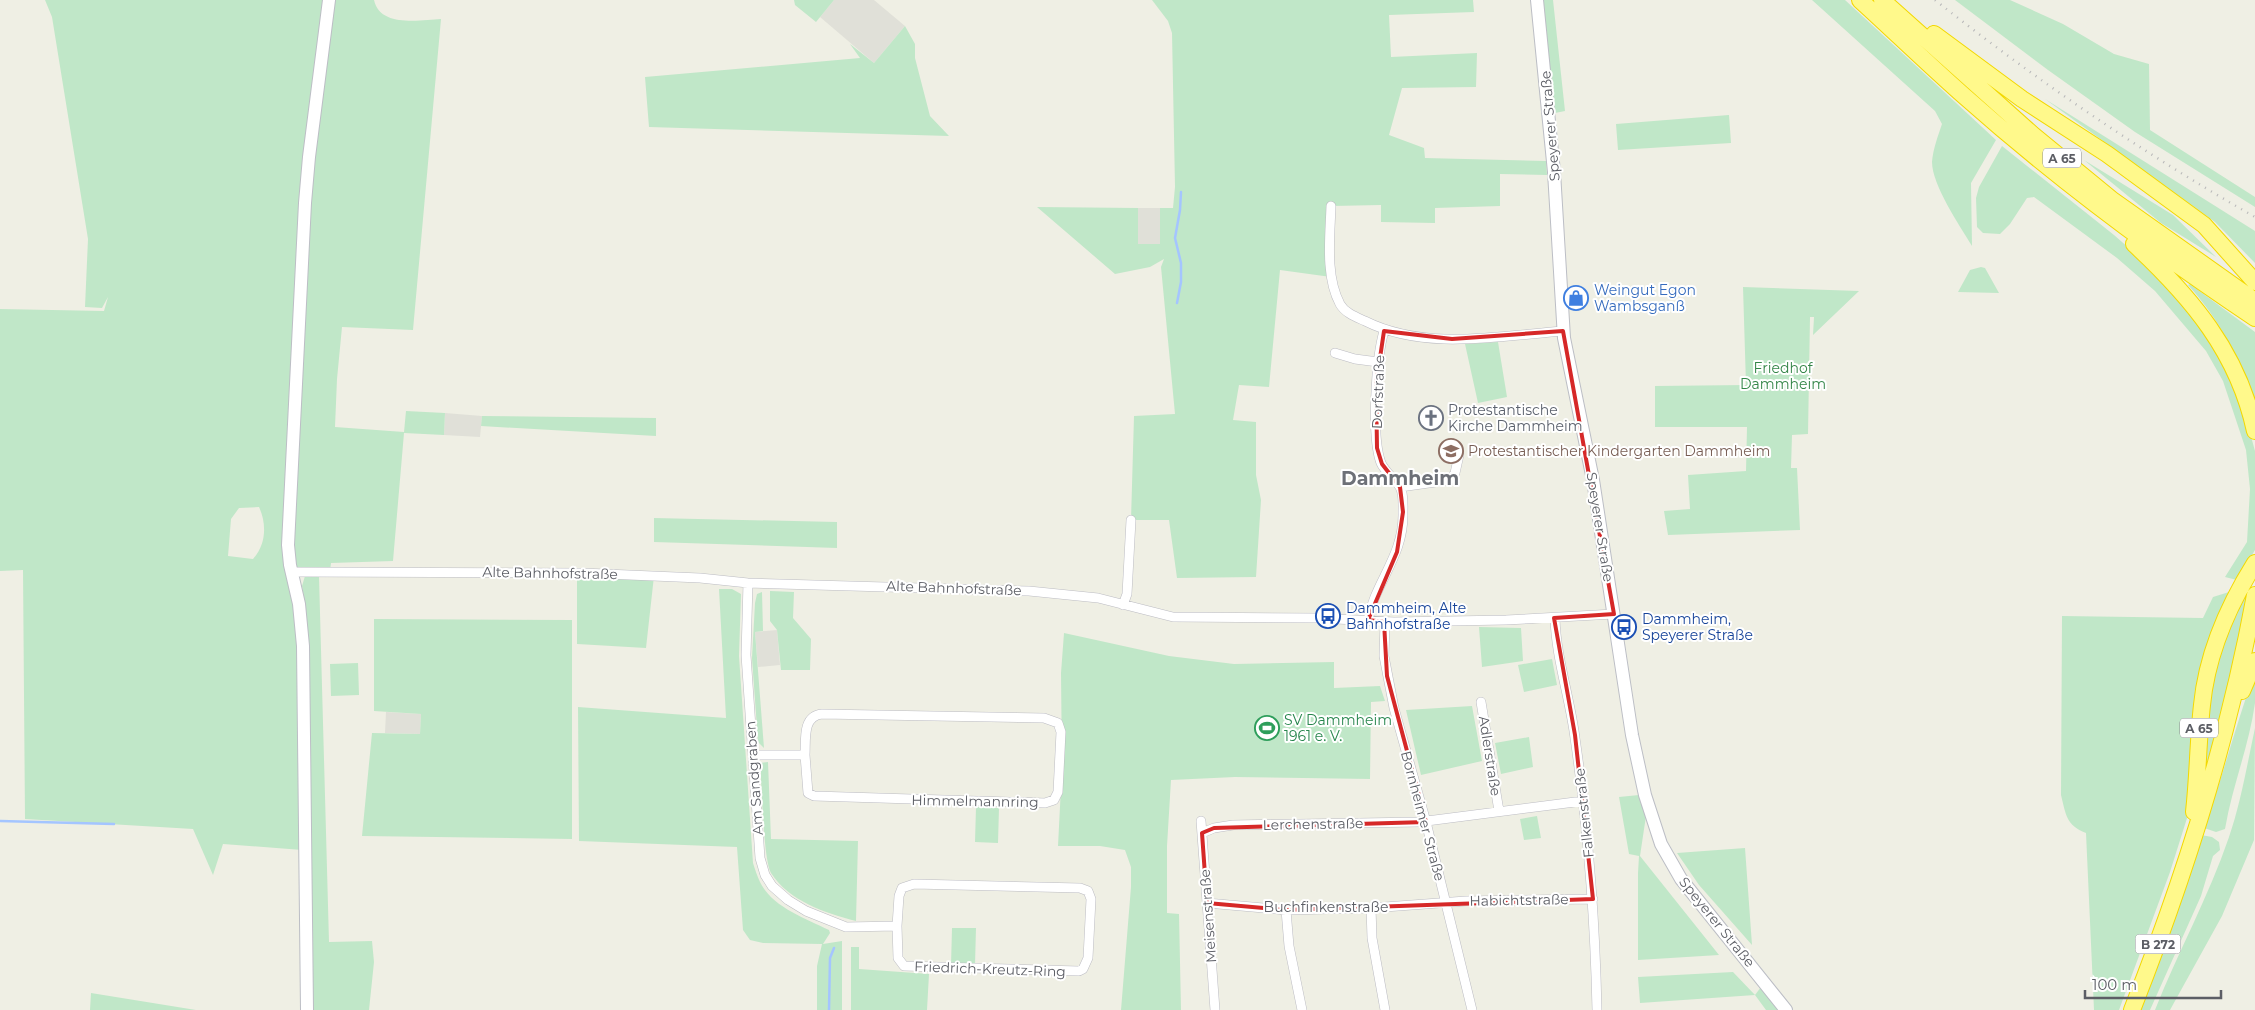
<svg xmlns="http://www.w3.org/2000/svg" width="2255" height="1010" font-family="Montserrat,sans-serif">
	<rect width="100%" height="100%" fill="#efefe4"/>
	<!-- industrial -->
	<path fill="#e0e0d8" d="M 834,0 L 874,0 L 905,26 L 874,63 L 820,17 Z
		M 1138,208 L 1160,208 L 1160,244 L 1138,244 Z
		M 445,413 L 482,416 L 480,437 L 444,435 Z
		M 777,630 L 780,665 L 758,667 L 755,632 Z
		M 386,712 L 421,714 L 420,734 L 385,733 Z"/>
	<!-- green -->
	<path fill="#c0e7c8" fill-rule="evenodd" d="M 45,0 L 374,0 C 380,28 421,20 441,19 L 413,330 L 342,327 L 337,379 L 335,427 L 404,432 L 406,411 L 445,413 L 444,435 L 404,433 L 393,561 L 331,563 L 330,571 L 292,572 L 299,604 L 302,850 L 223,844 L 213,875 L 193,829 L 25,819 L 23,570 L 0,571 L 0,309 L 104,311 L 108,297 L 102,308 L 85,307 L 88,239 L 52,17 ZM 259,507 C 267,524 266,545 253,559 L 228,556 L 231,519 L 239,508 Z
		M 794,0 L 834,0 L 816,22 L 795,5 Z
		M 1152,0 L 1473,0 L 1474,12 L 1389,15 L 1391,57 L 1477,53 L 1476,87 L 1402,88 L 1389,135 L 1424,148 L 1425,158 L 1546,161 L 1547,175 L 1500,174 L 1500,206 L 1435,208 L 1435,223 L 1381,222 L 1381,205 L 1332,206 L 1331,277 L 1280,270 L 1269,387 L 1239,385 L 1233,420 L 1256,422 L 1256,475 L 1261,500 L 1256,577 L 1177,578 L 1169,520 L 1131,520 L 1134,416 L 1175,414 L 1161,267 L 1164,259 L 1150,267 L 1115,274 L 1037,207 L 1138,208 L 1138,244 L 1160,244 L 1160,208 L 1173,208 L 1175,187 L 1172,33 L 1168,21 Z
		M 1542,0 L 1553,0 L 1565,111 L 1555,113 Z
		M 1812,0 L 1845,0 L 1996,140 L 1971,183 L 1972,246 C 1960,226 1932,185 1932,162 C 1933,149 1938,136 1942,124 L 1935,111 Z
		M 1955,0 L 2010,0 L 2063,24 L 2114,54 L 2149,64 L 2150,130 L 2255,197 L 2255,207 L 2135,132 L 2048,70 Z
		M 905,26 L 915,44 L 915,58 L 930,116 L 949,136 L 649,127 L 645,77 L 860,58 L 850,44 L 874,63 Z
		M 2045,99 L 2255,231 L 2255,263 L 2215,222 Z
		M 1729,115 L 1731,143 L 1618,150 L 1616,124 Z
		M 2002,146 L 2114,235 L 2162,277 L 2180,296 L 2235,379 L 2255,451 L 2255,550 L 2237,580 L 2225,577 L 2247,542 L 2250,489 L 2246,450 L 2223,381 L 2206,351 L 2155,291 L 2117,258 L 2034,197 L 2027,198 L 2010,224 L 2000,234 L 1983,233 L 1977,227 L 1976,198 L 1979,187 Z
		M 2084,160 L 2173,215 L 2216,257 L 2161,223 Z
		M 1981,267 L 1985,268 L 1999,293 L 1958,292 L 1970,270 Z
		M 2190,284 L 2255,332 L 2255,402 C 2239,358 2220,320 2188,285 Z
		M 1743,287 L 1859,291 L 1813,335 L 1814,317 L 1810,317 L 1808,434 L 1792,435 L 1791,468 L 1797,468 L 1800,530 L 1668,535 L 1664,511 L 1690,509 L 1688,475 L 1746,471 L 1747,427 L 1655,427 L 1655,386 L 1746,385 Z
		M 1498,342 L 1507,397 L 1478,403 L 1465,344 Z
		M 482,416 L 656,418 L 656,436 L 481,426 Z
		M 654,518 L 837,522 L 837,548 L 654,542 Z
		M 577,573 L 654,576 L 646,648 L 577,644 Z
		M 305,576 L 319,576 L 329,942 L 372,941 L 374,962 L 369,1010 L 311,1010 L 306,608 L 302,586 Z
		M 2250,587 L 2223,710 L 2205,772 C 2206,753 2205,733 2207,714 C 2211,670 2227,624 2250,587 Z
		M 719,589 L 732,589 L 741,594 L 739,656 L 753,863 C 755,869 757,876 760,882 C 772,907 805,918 829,930 L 830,933 L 823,944 L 842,941 L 842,1010 L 817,1010 L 817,966 L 822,944 L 763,943 L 750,940 L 743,930 L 737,847 L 579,841 L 578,707 L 726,718 Z
		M 770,591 L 794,592 L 793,618 L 811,639 L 810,670 L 781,670 L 777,630 L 770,621 Z
		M 762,592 L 763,631 L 755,632 L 764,748 L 758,742 L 752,658 L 755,603 L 757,594 Z
		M 2229,592 L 2188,815 L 2170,872 L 2119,1010 L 2094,1010 L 2086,833 C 2066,825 2066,815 2061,795 L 2062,616 L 2203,618 L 2213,597 Z
		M 374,619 L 572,620 L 572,839 L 362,836 L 372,733 L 420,734 L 421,714 L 374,711 Z
		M 1479,627 L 1521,628 L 1523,661 L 1482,667 Z
		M 1064,633 L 1169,656 L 1234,664 L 1334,662 L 1334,688 L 1380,686 L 1385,701 L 1371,702 L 1370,779 L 1235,777 L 1171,780 L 1167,846 L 1167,913 L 1179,914 L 1181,1010 L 1121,1010 L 1131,887 L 1131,867 L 1125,850 L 1100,846 L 1058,846 L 1062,767 L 1061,673 Z
		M 1552,659 L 1557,685 L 1524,692 L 1518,665 Z
		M 358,663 L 359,695 L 331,696 L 330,664 Z
		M 2255,672 C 2255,682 2255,693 2255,703 C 2249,746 2232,787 2225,829 L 2216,832 L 2204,828 C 2223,777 2236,723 2255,672 Z
		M 1472,706 L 1482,761 L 1421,775 L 1406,710 Z
		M 2255,728 L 2254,840 L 2222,916 L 2170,1010 L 2155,1010 C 2178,952 2209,896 2229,837 C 2241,802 2247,765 2255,728 Z
		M 1529,737 L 1533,767 L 1501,774 L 1495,743 Z
		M 768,762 L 771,839 L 858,841 L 856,921 C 825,913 789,901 771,873 C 763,858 762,784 760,763 Z
		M 1639,795 L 1646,816 L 1640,856 L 1719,955 L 1638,960 L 1638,873 L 1639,856 L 1629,854 L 1619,797 Z
		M 976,807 L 999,808 L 998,843 L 975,842 Z
		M 1537,816 L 1541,838 L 1524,840 L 1520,819 Z
		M 2201,835 L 2212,837 L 2219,842 L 2220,850 L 2213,856 L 2201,896 L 2150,1010 L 2138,1010 Z
		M 1745,848 L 1752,945 L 1699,885 L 1677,853 Z
		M 952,928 L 976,928 L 975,965 L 951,965 Z
		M 851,947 L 859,947 L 859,969 L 929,974 L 927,1010 L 851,1010 Z
		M 1733,972 L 1755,995 L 1761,987 L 1780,1010 L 1766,1010 L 1755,995 L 1640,1003 L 1638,977 Z
		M 91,993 L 196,1010 L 90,1010 Z"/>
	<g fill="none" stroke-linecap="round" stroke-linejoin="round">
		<!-- stream -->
		<path stroke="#a4c5ff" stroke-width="2.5" d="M 1177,303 L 1181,282 L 1181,263 L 1175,238 L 1180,210 L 1181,192
			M 0,821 L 114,824
			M 829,1010 L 830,958 L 834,948"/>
		<defs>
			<path id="street" d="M 1331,206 C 1330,237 1325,276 1340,304 C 1345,313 1356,317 1365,321 C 1425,351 1498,336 1563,331
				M 1335,353 L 1355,359 L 1378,362
				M 1400,487 L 1450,480 L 1455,473 L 1459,455
				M 292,572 L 582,573 L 700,578 L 748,583 L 1029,591 L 1098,598 L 1173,617 L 1317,618 L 1394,622 L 1506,620 L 1614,614
				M 748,583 L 746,655 L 760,858 L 765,875 L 772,886 L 788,900 L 806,911 L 846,927 L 897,926 L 899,896 L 902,888 L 914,884 L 1080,888 L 1088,891 L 1091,899 L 1088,958 L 1083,969 L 1079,971 L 904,966 L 898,958 L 897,926
				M 1123,605 L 1127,594 L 1131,520
				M 1555,618 C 1556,658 1570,698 1575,738 C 1588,828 1595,919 1597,1010
				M 1368,620 C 1375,582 1404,556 1403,513 C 1403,505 1404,494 1400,487 C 1394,478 1385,472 1381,463 C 1371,436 1376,359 1384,331
				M 1385,622 L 1384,656 L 1394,708 L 1426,822 L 1472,1010
				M 1481,702 L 1499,811
				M 753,755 L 805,755 C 806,740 802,716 822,714 L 1044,718 L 1058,723 L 1061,732 L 1058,792 L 1054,800 L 1045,803 L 814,796 L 808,793 L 805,755
				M 1201,821 L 1215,1010
				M 1202,833 L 1214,828 L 1233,825 L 1419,822 L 1583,801
				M 1207,903 L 1286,910 L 1371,908 L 1466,901 L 1593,899
				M 1371,908 L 1372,938 L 1385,1010
				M 1286,910 L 1289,946 L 1302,1010"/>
			<path id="secondary" d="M 1537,0 L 1554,172 L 1564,338 L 1593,480 L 1632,735 L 1645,795 L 1661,844 L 1681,879 L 1786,1010
				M 307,1010 L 303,646 L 299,604 L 290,565 L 288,545 L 305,203 L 309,157 L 329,0"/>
			<path id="highway" d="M 1860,0 C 1894,31 1928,64 1963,95 C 2054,176 2153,250 2255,318
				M 1882,0 L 2033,135 L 2111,199 L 2255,301
				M 1934,34 L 2022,99 L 2107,154 L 2204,225 L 2255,282
				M 2134,244 C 2191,297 2238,352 2255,431
				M 2242,691 L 2255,661
				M 2194,812 C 2198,776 2198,741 2202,705 C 2207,654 2228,606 2255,563
				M 2132,1010 C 2185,876 2229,737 2255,595"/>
		</defs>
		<!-- street casing -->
		<use href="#street" stroke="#bcbcc3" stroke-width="10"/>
		<!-- secondary casing -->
		<use href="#secondary" stroke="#bcbec5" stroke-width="14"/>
		<!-- highway casing -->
		<use href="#highway" stroke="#f3d800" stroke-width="18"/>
		<!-- street -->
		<use href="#street" stroke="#fff" stroke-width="9"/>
		<!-- secondary -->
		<use href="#secondary" stroke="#fff" stroke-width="12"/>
		<!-- highway -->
		<use href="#highway" stroke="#fff98b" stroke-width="16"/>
		<!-- rail -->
		<path stroke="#b7b7b8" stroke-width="2.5" stroke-dasharray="1 6" stroke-linecap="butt" d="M 1935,0 C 2036,80 2143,153 2255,217"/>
	</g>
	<!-- marked area -->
	<path fill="none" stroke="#d62828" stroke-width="4" stroke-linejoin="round" d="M 1384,331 L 1452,339 L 1563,331 L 1614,614 L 1554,618 L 1575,735 L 1593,899 L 1286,910 L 1207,903 L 1202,833 L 1214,828 L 1426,822 L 1387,676 L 1384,622 L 1368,620 L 1397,552 L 1403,512 L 1400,487 L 1382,464 L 1377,448 L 1376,385 Z"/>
	<!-- icons -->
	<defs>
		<symbol id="shop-ring" viewBox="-11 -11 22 22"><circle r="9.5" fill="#fff" stroke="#3f7fe0" stroke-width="1.5"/><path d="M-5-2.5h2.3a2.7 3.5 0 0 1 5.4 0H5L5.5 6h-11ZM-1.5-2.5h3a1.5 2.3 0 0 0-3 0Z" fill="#3f7fe0"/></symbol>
		<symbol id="church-ring" viewBox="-11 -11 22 22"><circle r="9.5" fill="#fff" stroke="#6b7280" stroke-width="1.5"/><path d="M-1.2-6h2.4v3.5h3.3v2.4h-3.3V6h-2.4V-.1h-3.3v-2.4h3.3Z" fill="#6b7280"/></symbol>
		<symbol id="school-ring" viewBox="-11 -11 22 22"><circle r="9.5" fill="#fff" stroke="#8d6e63" stroke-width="1.5"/><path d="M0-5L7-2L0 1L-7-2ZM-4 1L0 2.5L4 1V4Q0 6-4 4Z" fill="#8d6e63"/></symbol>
		<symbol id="bus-ring" viewBox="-11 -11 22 22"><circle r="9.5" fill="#fff" stroke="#1a4fb4" stroke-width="1.5"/><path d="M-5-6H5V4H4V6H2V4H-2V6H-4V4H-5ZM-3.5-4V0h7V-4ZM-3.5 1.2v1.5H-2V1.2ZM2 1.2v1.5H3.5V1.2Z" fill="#1a4fb4"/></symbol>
		<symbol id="stadium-ring" viewBox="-11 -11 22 22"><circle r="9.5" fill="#fff" stroke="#2e9e5b" stroke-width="1.5"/><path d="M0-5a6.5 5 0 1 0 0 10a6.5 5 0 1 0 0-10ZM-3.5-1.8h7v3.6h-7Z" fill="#2e9e5b"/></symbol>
	</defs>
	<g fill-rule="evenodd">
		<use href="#shop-ring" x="1562" y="284" width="28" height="28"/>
		<use href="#church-ring" x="1417" y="404" width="28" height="28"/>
		<use href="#school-ring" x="1437" y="437" width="28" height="28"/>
		<use href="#bus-ring" x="1314" y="602" width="28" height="28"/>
		<use href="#bus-ring" x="1610" y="613" width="28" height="28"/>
		<use href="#stadium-ring" x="1253" y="714" width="28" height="28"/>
	</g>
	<g text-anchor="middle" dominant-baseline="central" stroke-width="4" stroke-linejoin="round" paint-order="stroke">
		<!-- shield labels -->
		<g fill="#fff" stroke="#8d8e93" stroke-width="1">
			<rect x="2043" y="148.5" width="38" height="19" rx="4"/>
			<rect x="2180" y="718.5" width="38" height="19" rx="4"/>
			<rect x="2135.5" y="934.5" width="45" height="19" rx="4"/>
		</g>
		<g font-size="12" font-weight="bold" fill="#5c5e65">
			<text x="2062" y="158">A 65</text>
			<text x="2199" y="728">A 65</text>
			<text x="2158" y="944">B 272</text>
		</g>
		<!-- street labels -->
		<g font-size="14" fill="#5c5e65" stroke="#fff">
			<text transform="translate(1550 126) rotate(-95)">Speyerer Straße</text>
			<text transform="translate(1378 392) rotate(-88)">Dorfstraße</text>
			<text transform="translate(1600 527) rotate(81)">Speyerer Straße</text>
			<text transform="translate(550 573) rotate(1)">Alte Bahnhofstraße</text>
			<text transform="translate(954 588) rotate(2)">Alte Bahnhofstraße</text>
			<text transform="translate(1490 756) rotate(81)">Adlerstraße</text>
			<text transform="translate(754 778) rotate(-94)">Am Sandgraben</text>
			<text transform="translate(975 801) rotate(1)">Himmelmannring</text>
			<text transform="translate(1584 813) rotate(-96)">Falkenstraße</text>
			<text transform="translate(1423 816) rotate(75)">Bornheimer Straße</text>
			<text transform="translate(1313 824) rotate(-1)">Lerchenstraße</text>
			<text transform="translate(1519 900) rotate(-1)">Habichtstraße</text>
			<text x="1326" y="907">Buchfinkenstraße</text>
			<text transform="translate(1208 916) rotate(-94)">Meisenstraße</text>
			<text transform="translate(1717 922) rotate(51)">Speyerer Straße</text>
			<text transform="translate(990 969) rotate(2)">Friedrich-Kreutz-Ring</text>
		</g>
		<!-- shop labels -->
		<g font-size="14" fill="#366cbe" stroke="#fff" text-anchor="start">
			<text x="1594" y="290">Weingut Egon<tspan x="1594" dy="16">Wambsganß</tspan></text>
		</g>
		<!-- park labels -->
		<g font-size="14" fill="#338547" stroke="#fff">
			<text x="1783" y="368">Friedhof<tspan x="1783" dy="16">Dammheim</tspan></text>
		</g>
		<!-- worship labels -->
		<g font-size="14" fill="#5b616d" stroke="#fff" text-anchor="start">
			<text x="1448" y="410">Protestantische<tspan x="1448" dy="16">Kirche Dammheim</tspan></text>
		</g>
		<!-- education labels -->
		<g font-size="14" fill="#785e54" stroke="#fff" text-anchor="start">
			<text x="1468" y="451">Protestantischer Kindergarten Dammheim</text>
		</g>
		<!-- transit labels -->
		<g font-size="14" fill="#164399" stroke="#fff" text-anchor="start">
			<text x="1346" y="608">Dammheim, Alte<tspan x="1346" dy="16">Bahnhofstraße</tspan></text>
			<text x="1642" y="619">Dammheim,<tspan x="1642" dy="16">Speyerer Straße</tspan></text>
		</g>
		<!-- leisure labels -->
		<g font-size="14" fill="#27864d" stroke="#fff" text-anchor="start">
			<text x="1284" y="720">SV Dammheim<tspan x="1284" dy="16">1961 e. V.</tspan></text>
		</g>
		<!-- district labels -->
		<g font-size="19" font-weight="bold" fill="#6d7077" stroke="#fff">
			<text x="1400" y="478">Dammheim</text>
		</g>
	</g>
	<!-- scale -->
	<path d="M2085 990v8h136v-8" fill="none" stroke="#5c5e65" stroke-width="2.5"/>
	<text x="2092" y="990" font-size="15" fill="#5c5e65" stroke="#ffffff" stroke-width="4" paint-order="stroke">100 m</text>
</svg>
